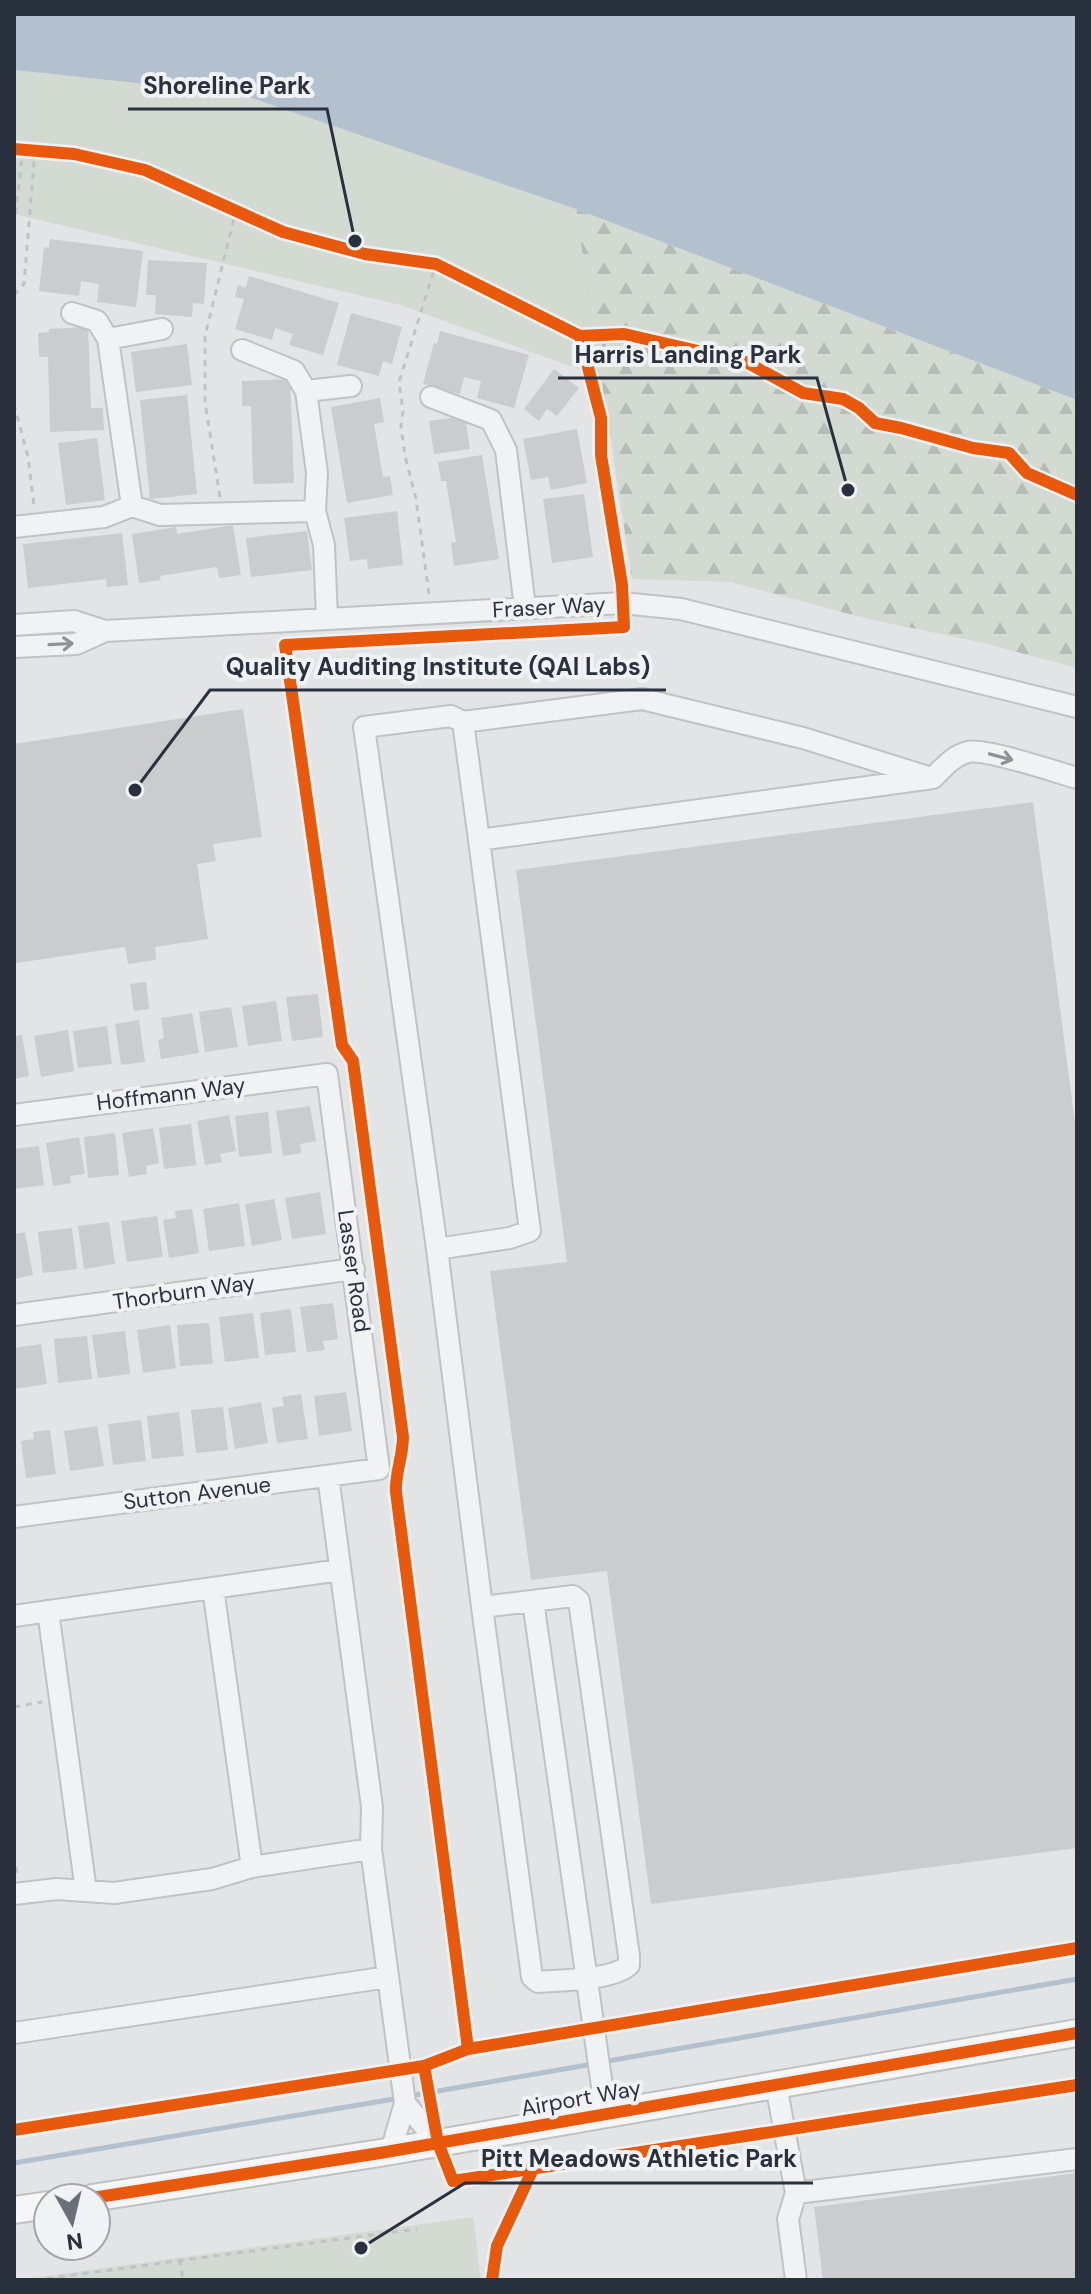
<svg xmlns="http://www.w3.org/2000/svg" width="1091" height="2294" font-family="'DM Sans',sans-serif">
	<defs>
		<pattern id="forest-firs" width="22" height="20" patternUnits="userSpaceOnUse" patternTransform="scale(2)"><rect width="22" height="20" fill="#d3dad2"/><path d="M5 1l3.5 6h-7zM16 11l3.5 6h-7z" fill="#b5bcb5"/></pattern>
	</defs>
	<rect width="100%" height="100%" fill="#e2e4e6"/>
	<!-- forest -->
	<path fill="url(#forest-firs)" d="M 240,94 L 576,209 L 1077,400 L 1077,668 L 983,643 L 864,618 L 731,582 L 632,579 L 591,311 Z"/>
	<!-- park -->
	<path fill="#d3dad2" d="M 14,70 L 240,94 L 576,209 L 601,377 L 400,305 L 14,214 Z
		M 473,2217 L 481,2280 L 18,2280 Z"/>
	<!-- water -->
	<path fill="#b3c0ce" d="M 14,14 L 1077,14 L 1077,400 L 576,209 L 240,94 L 14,70 Z"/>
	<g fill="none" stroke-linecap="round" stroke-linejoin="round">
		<!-- stream -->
		<path stroke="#b3c0ce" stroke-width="5" d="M 602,2062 L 1077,1979
			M 409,2096 L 593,2064
			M 14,2163 L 400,2098"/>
	</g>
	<!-- building -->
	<path fill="#caccce" d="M 50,239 L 143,251 L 136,307 L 97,302 L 99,284 L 81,281 L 79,296 L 39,291 L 44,247 L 49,248 Z
		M 148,260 L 207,263 L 204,304 L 193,303 L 192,317 L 155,314 L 156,295 L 146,295 Z
		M 249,276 L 339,303 L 323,355 L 289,345 L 293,334 L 275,328 L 272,340 L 235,329 L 244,299 L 235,297 L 238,285 L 246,288 Z
		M 351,313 L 402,327 L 392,364 L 383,361 L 379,376 L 337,365 Z
		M 88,327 L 91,408 L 103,408 L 104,430 L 50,432 L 48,357 L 39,357 L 38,333 L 49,332 L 49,329 Z
		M 440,331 L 529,355 L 514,408 L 477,398 L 481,381 L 464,377 L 460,394 L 423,384 L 434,343 L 437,344 Z
		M 187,344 L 192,385 L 136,392 L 131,352 Z
		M 554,369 L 579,388 L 557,416 L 547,409 L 539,421 L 524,409 Z
		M 290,379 L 294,483 L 253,484 L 251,406 L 242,406 L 242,381 Z
		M 187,395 L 197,494 L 150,499 L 140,400 Z
		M 380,398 L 384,422 L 374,424 L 383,477 L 390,476 L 393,495 L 347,503 L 331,407 Z
		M 465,416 L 470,449 L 434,454 L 429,421 Z
		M 577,429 L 587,483 L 551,490 L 548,477 L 531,480 L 523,439 Z
		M 97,438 L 105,500 L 66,505 L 58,443 Z
		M 482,455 L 499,559 L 454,566 L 451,543 L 456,542 L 446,481 L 441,481 L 438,462 Z
		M 584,494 L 593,557 L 552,563 L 543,499 Z
		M 397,511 L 403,565 L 368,569 L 367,559 L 350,561 L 344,518 Z
		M 233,525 L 241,575 L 219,578 L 217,567 L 160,576 L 161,580 L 139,583 L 132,534 L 176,527 L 177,534 Z
		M 307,531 L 312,570 L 251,577 L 246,538 Z
		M 122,533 L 128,585 L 107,587 L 106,579 L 28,588 L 23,544 Z
		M 243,709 L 262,837 L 213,844 L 216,861 L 197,864 L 208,939 L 155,947 L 156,960 L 128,964 L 125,947 L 16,963 L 14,950 L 14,744 Z
		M 1033,802 L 1077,1138 L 1077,1848 L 651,1904 L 607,1571 L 531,1580 L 490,1271 L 567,1262 L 516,870 Z
		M 146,982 L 149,1009 L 134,1011 L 130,984 Z
		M 318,994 L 323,1037 L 292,1041 L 286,997 Z
		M 276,1001 L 282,1041 L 248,1046 L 242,1006 Z
		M 231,1007 L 238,1047 L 205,1052 L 199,1012 Z
		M 192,1013 L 199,1053 L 161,1059 L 158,1040 L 164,1038 L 161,1018 Z
		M 139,1020 L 145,1062 L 121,1065 L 115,1024 Z
		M 107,1026 L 112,1064 L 78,1068 L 73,1031 Z
		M 68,1030 L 74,1071 L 41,1077 L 34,1036 Z
		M 22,1035 L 29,1076 L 14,1079 L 14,1036 Z
		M 310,1106 L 316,1141 L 300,1144 L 301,1153 L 283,1156 L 276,1111 Z
		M 268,1112 L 272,1153 L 239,1157 L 235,1116 Z
		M 229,1115 L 236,1151 L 220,1154 L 222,1162 L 205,1165 L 197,1121 Z
		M 191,1124 L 196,1165 L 164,1169 L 159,1128 Z
		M 153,1128 L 159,1163 L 146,1166 L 147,1174 L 129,1177 L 122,1133 Z
		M 115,1133 L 119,1175 L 88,1178 L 84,1137 Z
		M 79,1137 L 85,1174 L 70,1176 L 71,1183 L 53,1186 L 46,1143 Z
		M 39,1146 L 44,1185 L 14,1189 L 14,1149 Z
		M 320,1192 L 326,1234 L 292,1239 L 285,1198 Z
		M 274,1199 L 282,1240 L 252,1246 L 245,1204 Z
		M 239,1203 L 245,1246 L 209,1251 L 203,1209 Z
		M 192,1209 L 199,1253 L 169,1258 L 163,1220 L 176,1218 L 175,1211 Z
		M 157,1216 L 163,1257 L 127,1262 L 121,1221 Z
		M 109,1222 L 115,1264 L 84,1269 L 78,1226 Z
		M 72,1228 L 77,1269 L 43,1273 L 38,1232 Z
		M 25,1232 L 33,1275 L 14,1279 L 14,1234 Z
		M 333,1303 L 338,1339 L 323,1341 L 325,1350 L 307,1352 L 300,1307 Z
		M 291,1309 L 296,1352 L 265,1355 L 260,1313 Z
		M 253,1313 L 259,1358 L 225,1362 L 219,1317 Z
		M 209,1323 L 213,1364 L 180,1366 L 177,1325 Z
		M 170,1325 L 176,1368 L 143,1373 L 137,1330 Z
		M 125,1331 L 130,1374 L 98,1378 L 92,1335 Z
		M 87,1336 L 92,1379 L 58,1383 L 54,1339 Z
		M 41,1344 L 47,1384 L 14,1389 L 14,1348 Z
		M 346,1392 L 352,1431 L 319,1436 L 314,1396 Z
		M 301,1394 L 308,1439 L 277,1443 L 272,1408 L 284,1406 L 282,1397 Z
		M 261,1402 L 268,1443 L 235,1449 L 228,1408 Z
		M 223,1407 L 228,1450 L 196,1453 L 191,1410 Z
		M 179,1412 L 184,1456 L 152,1459 L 147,1416 Z
		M 141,1420 L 146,1461 L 113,1465 L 108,1424 Z
		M 97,1426 L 104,1466 L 70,1471 L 64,1431 Z
		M 50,1430 L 56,1474 L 26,1478 L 21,1441 L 34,1439 L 33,1432 Z
		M 1077,2173 L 1077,2280 L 823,2280 L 814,2207 Z"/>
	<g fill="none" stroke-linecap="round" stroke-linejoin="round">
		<defs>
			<path id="minor" d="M 72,313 L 97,321 L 108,339 L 132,506
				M 108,339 L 162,329
				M 242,350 L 294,371 L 306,391 L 317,473 L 315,511 L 324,545 L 327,619
				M 306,391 L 351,386
				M 431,397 L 491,420 L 506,450 L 525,608
				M 14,527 L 104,517 L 132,506 L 160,515 L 315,511
				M 14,625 L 74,621 L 105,631
				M 14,647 L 76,644 L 105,631 L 623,603 L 681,609 L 1077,707
				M 463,722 L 642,699 L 803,738 L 925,776
				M 14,1115 L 327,1074 L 379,1469 L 14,1517
				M 437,1249 L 364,727 L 451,716 L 463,722 L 479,840
				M 14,1315 L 354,1269
				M 328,1476 L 372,1807 L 371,1849 L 405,2103 L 391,2151
				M 213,1588 L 252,1867
				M 533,1601 L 606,2114
				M 482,1607 L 573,1596 L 579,1601 L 629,1956 L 629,1965 C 614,1980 561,1980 538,1982 L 532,1977 L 482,1607 L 437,1249 L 510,1238 L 530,1231 L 479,840 L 933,778 C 943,768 954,755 968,752 C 985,748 1056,772 1077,778
				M 48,1611 L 86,1891
				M 14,1616 L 340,1570
				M 14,1894 L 57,1889 L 114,1893 L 212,1879 L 252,1867 L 371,1849
				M 14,2033 L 388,1977
				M 776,2085 L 796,2193
				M 405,2103 L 438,2143
				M 796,2280 L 788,2219 L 796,2193 L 1077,2159"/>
			<path id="major" d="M 92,2198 L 380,2153 L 1077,2033
				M 14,2210 L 48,2205"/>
		</defs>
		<!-- minor casing -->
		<use href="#minor" stroke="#c0c2c4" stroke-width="24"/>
		<!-- major casing -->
		<use href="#major" stroke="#bfc1c3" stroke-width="30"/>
		<!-- path -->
		<path stroke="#c1c2c6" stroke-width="3" stroke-dasharray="6 6" stroke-linecap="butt" d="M 14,129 L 16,149
			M 14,226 L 23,150
			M 14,295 L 24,284 L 35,150
			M 14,404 L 28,457 L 34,506
			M 220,497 L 205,402 L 205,336 L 236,210
			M 429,594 L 416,499 L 405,456 L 401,427 L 403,411 L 399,382 L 436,264
			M 14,1707 L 42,1702
			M 14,1855 L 17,1875
			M 180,2259 L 183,2280
			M 35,2280 L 417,2229"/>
		<!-- minor -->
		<use href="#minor" stroke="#f1f2f3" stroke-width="20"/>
		<!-- major -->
		<use href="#major" stroke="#f6f6f6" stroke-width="26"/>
		<defs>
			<path id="cycleway" d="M 14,149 L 74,154 L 145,170 L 283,232 L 365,254 L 436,264 L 580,336 L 624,334 L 746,362 L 803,393 L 843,399 L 859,408 L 875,423 L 901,428 L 973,448 L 1009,453 L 1027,473 L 1077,495
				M 580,336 L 601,418 L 601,455 L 622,585 L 624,627 L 285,645 L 342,1045 L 353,1061 L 403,1437 C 403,1456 395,1473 396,1492 L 468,2049 L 424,2066 L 438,2143 L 453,2181 L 1077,2085
				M 468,2049 L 1077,1948
				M 14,2130 L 424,2066
				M 92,2198 L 380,2153 L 1077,2033
				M 492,2280 L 497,2246 L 533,2169"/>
		</defs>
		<!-- cycleway casing -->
		<use href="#cycleway" stroke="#f0f2f5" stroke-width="17"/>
		<!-- cycleway -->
		<use href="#cycleway" stroke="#e8590c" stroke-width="12"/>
	</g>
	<!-- one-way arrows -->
	<defs><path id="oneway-shaft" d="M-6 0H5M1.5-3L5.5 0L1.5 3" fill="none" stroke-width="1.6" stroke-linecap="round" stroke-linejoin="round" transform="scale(2)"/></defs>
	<g stroke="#8e9298">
		<use href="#oneway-shaft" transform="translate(61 644) rotate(-3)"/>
		<use href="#oneway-shaft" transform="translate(1001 757) rotate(15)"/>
	</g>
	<g text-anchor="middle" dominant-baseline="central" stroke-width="8" stroke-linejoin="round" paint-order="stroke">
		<!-- street labels -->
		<g font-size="22" fill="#2a313e" stroke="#f0f2f5">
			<text transform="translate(549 607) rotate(-3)">Fraser Way</text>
			<text transform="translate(171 1094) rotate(-7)">Hoffmann Way</text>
			<text transform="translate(354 1271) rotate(82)">Lasser Road</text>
			<text transform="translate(184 1292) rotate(-8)">Thorburn Way</text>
			<text transform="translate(197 1493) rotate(-7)">Sutton Avenue</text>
			<text transform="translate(581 2098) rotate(-10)">Airport Way</text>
		</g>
	</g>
	<!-- callouts -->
	<path fill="none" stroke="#2a313e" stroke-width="3" d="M355 241L327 109H128M848 490L817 378H558M135 790L210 690H666M361 2248L465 2183H813"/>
	<g fill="#2a313e" stroke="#f0f2f5" stroke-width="3">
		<circle cx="355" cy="241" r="8"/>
		<circle cx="848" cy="490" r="8"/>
		<circle cx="135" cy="790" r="8"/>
		<circle cx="361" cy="2248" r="8"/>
	</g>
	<g font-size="24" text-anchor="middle" font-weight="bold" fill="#2a313e" stroke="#f0f2f5" stroke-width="8" stroke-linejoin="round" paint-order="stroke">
		<text x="227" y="94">Shoreline Park</text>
		<text x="688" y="363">Harris Landing Park</text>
		<text x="438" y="675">Quality Auditing Institute (QAI Labs)</text>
		<text x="639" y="2167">Pitt Meadows Athletic Park</text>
	</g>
	<!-- border -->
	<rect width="1091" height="2294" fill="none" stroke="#2a313e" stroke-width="32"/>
	<!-- north arrow -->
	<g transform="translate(72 2222) rotate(172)"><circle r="38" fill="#f0f2f5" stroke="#a1a5ac" stroke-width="2"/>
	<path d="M0-6L14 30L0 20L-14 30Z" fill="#6a7079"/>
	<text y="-12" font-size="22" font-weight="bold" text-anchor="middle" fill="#2a313e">N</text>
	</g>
</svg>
